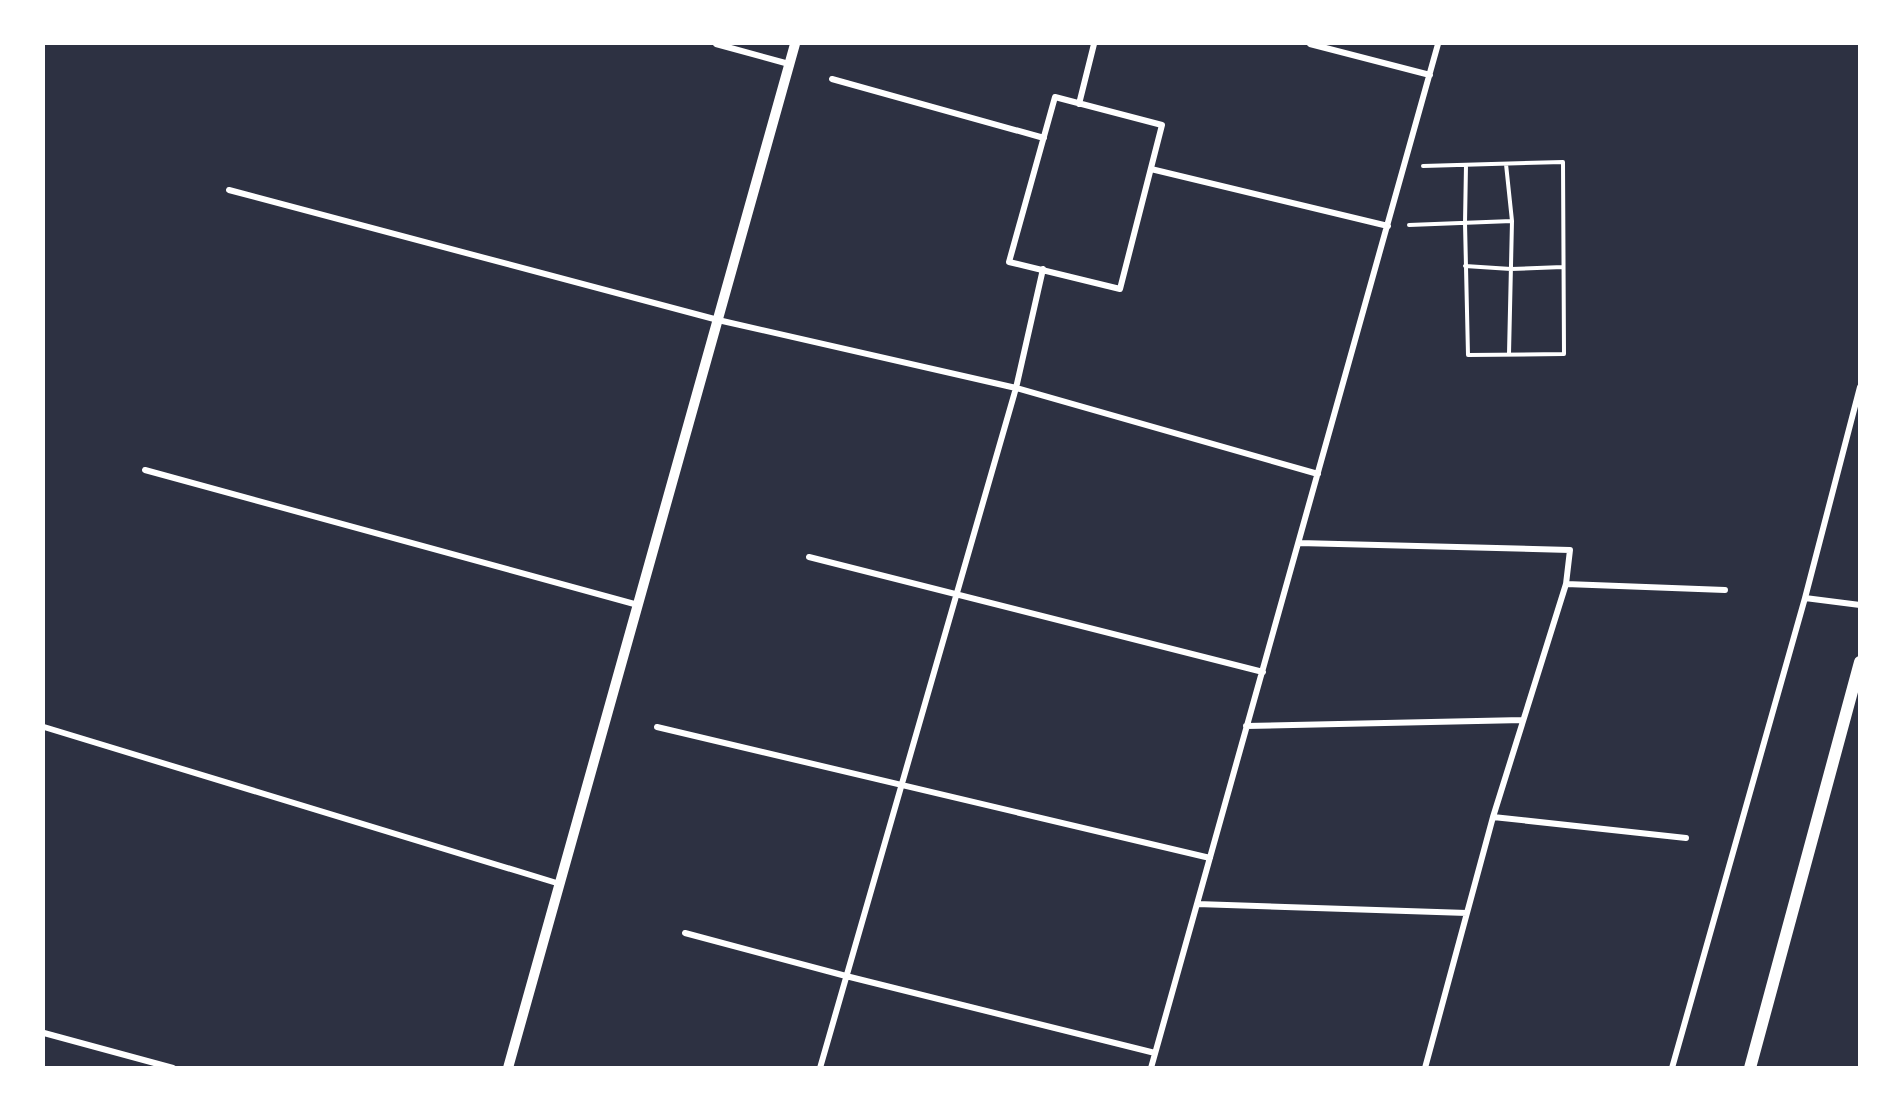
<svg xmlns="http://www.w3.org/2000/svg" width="1903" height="1111" font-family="'Roboto Condensed',sans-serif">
	<rect width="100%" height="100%" fill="#2d3142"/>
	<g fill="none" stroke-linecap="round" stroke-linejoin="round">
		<!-- path -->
		<path stroke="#fff" stroke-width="4" d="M 1506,164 L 1512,221 L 1509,354
			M 1423,166 L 1563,162 L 1564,354 L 1468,355 L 1465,223 L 1466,165
			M 1409,225 L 1512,221
			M 1465,266 L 1511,269 L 1563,267"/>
		<!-- minor -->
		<path stroke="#fff" stroke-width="6" d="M 716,44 L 789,64
			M 1310,44 L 1430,75
			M 832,79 L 1044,138
			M 1055,97 L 1162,125 L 1120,289 L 1009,262 Z
			M 1079,104 L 1094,44
			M 1151,169 L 1388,226
			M 229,190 L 718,320 L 1016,388 L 1318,474
			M 145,470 L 638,605
			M 1299,543 L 1570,550 L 1566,584 L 1493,817 L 1425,1068
			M 809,557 L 1263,672
			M 1566,584 L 1725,590
			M 1805,598 L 1860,387
			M 1246,726 L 1523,720
			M 44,727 L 560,884
			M 657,727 L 1210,858
			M 1493,817 L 1686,838
			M 1197,904 L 1467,913
			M 685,933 L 846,976 L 1155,1053
			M 44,1033 L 173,1068
			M 820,1068 L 1016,388 L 1043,269
			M 1151,1068 L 1438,44
			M 1672,1068 L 1805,598 L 1860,605"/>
		<!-- tertiary -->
		<path stroke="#fff" stroke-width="10" d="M 508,1068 L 795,44"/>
		<!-- secondary -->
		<path stroke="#fff" stroke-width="12" d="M 1750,1068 L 1860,662"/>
	</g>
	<!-- border -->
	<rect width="1903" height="1111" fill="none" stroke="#ffffff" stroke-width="90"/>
</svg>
